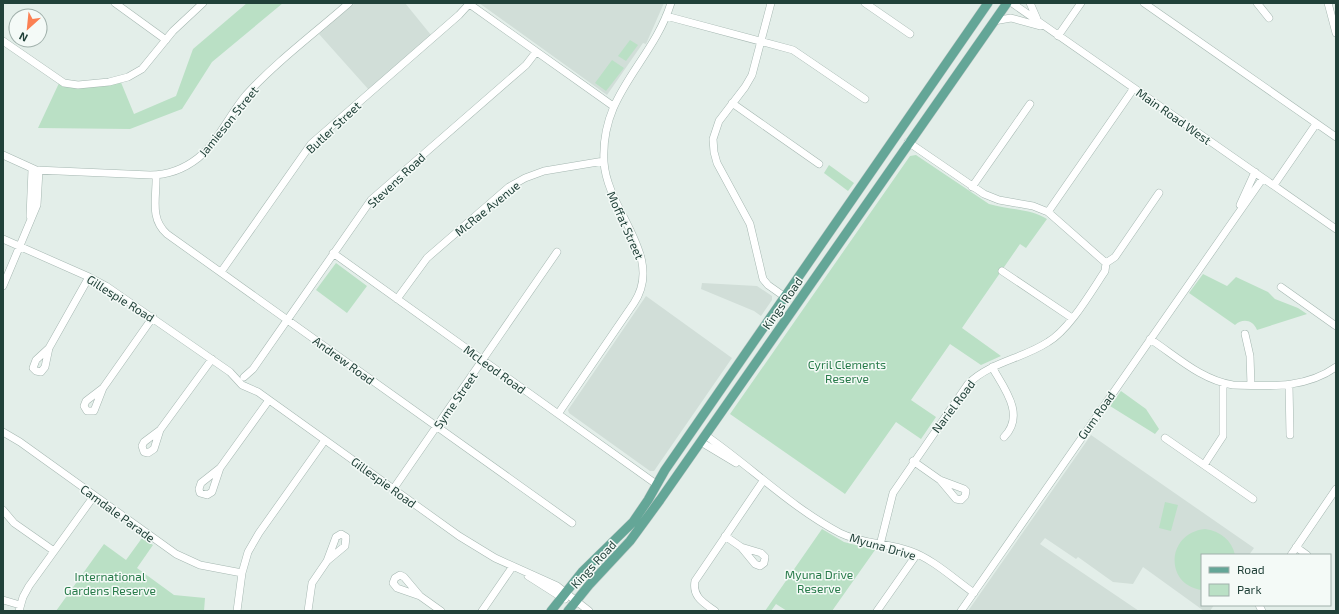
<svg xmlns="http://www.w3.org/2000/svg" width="1339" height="614" font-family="'Exo 2',sans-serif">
	<rect width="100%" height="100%" fill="#e3eee9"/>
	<!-- built -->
	<path fill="#d1ded8" d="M 355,3 L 405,3 L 431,35 L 369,90 L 319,34 Z
		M 479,3 L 664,3 L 646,44 L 643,43 L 607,95 Z
		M 702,283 L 757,286 L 772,296 L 772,300 L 761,316 L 754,311 L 701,289 Z
		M 646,296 L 732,358 L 654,471 L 650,471 L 569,413 L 568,410 Z
		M 1091,435 L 1254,548 L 1249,555 L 1202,555 L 1202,605 L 1214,605 L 1210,611 L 1204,611 L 1143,567 L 1133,584 L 1113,582 L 1078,557 L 1076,559 L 1045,538 L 1040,544 L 1139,611 L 968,611 Z"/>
	<!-- green -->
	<path fill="#bae0c5" d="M 247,3 L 283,3 L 212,62 L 182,109 L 130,129 L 38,128 L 60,81 L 64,83 L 120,80 L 134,114 L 176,96 L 193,49 Z
		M 630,40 L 638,45 L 626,61 L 618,56 Z
		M 612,60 L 624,68 L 606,91 L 595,83 Z
		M 916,155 L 989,204 C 1008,210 1030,208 1047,219 L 1026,248 L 1020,244 L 962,328 L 1001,356 L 981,365 L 950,344 L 911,400 L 936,417 L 921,439 L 896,422 L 845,494 L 730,414 L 910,156 Z
		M 829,165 L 854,183 L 848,191 L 824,173 Z
		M 336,263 L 367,286 L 347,313 L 316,290 Z
		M 1203,274 L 1227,286 L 1236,277 L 1268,292 L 1275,299 L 1298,308 L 1307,314 L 1257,330 C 1253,320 1243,318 1235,325 L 1189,293 Z
		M 1121,391 L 1146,409 L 1159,429 L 1155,434 L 1110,406 Z
		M 1165,502 L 1178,505 L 1171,531 L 1159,528 Z
		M 822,529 L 844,542 L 875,550 L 832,611 L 787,611 L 776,604 L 771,611 L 765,611 Z
		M 1205,529 C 1220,531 1232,540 1235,555 L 1202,555 L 1202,590 C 1164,585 1166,533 1205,529 Z
		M 142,538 L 153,545 L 137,568 L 174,595 L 205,598 L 204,611 L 56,611 L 104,544 L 126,560 Z"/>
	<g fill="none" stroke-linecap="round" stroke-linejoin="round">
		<defs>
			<path id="minor" d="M 115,3 L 166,40
				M 468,3 L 613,106
				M 771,3 L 752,75 L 745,87 L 719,121 L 713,139 L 714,152 L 717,163 L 750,224 L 763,279 L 768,285 L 785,297
				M 865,3 L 910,34
				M 1012,3 L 1336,229
				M 1030,3 L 1037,19
				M 1144,3 L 1336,137
				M 1257,3 L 1269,18
				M 1328,3 L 1336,33
				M 666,16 L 793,50 L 865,99
				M 994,21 L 1011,18 L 1040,26
				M 1058,36 L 1081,3
				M 3,41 L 64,83 L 78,85 L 109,82 L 128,77 L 142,69 L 173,31 L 203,3
				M 732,103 L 819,164
				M 908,142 L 984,194 L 999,200 L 1033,206 L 1048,212 L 1106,263
				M 3,155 L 36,170 L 150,175 C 167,175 184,169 198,158 C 218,142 229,115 246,95 C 277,61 315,33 349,3
				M 156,175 C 157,197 149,218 167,234 L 572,523
				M 1274,185 L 1316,124
				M 972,187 L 1030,104
				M 1240,205 L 1255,172
				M 1048,212 L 1134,88
				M 30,216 L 32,170
				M 3,239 L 89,277 L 106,286 L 230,372 L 242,385 L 258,392 L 459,536 L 495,558 L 557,586 L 589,611
				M 333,253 L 656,484
				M 1002,271 L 1072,318
				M 221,272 L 311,144 L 459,15 L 469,4
				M 3,286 L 37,205 L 39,170
				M 1281,287 L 1336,326
				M 397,299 L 427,258 L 509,187 L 525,178 L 544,171 L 604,161
				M 1245,334 L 1250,356 L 1251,385
				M 1150,339 C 1176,356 1201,380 1233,385 C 1269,386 1305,389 1336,367
				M 49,348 L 36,360 L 33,368 L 36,371 L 41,372 L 45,367 L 49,348 L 89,277
				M 992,367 C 1004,388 1026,415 1004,437
				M 244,377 L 253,369 L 371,200 L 526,65 L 536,52
				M 1289,385 L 1290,435
				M 103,388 L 94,411 L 87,411 L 84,406 L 86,401 L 103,388 L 153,317
				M 558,414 L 634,303 C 665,256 607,211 604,162 C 600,93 652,63 671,3
				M 160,430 L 154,449 L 148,453 L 144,452 L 142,446 L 144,442 L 160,430 L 212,359
				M 3,432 L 20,442 L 176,554 L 200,565 L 242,573
				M 705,435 C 750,466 792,508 840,533 C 862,544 888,543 910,551 C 933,559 954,579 974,593
				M 1165,438 L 1253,499
				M 701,442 L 736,463
				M 913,461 L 940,480 L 964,489 L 966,491 L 965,496 L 961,500 L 956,499 L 940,480
				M 1204,465 L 1223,436 L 1223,383
				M 220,468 L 212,492 L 207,495 L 200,493 L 199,489 L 201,483 L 220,468 L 269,400
				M 394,488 L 557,252
				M 3,510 L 14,523 L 54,551
				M 725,536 L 741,547 L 755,564 L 760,566 L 764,563 L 765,557 L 761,553 L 741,547
				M 880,545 L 893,493 L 968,384 C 990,362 1022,359 1048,342 C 1069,330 1091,292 1105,271 L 1106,263 L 1115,257 L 1159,193
				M 1296,547 L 1307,555
				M 1291,555 L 1336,489
				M 528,576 L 561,597 L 565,599
				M 420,596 L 404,577 L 400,575 L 395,578 L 393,583 L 397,588 L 420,596 L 441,611
				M 3,600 L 20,605
				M 1259,605 L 1262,611
				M 19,611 L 23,597 L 29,586 L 94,496
				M 237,611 L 242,573 L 248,552 L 259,533 L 325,440
				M 308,611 L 312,583 L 327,561 L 336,537 L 341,534 L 346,537 L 345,546 L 327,561
				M 482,611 L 513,566
				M 715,611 C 704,603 692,597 695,581 L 763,481
				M 877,611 L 917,554
				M 961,611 L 1263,178"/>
			<path id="major" d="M 551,611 L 582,572 L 633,522 L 648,500 L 665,470 L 988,3
				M 568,611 L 589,585 L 630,541 L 660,500 L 1007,3"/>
		</defs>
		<!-- minor casing -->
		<use href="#minor" stroke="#a5b7b1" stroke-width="8"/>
		<!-- major casing -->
		<use href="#major" stroke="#c1cac8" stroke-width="10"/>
		<!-- minor -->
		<use href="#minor" stroke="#fff" stroke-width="7"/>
		<!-- major -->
		<use href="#major" stroke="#64a697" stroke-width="9"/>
	</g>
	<g text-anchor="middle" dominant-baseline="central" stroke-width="3" stroke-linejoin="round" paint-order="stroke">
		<!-- street labels -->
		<g font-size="12" fill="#214139" stroke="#f4faf7">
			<text transform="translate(1174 116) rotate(35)">Main Road West</text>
			<text transform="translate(228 121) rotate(-51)">Jamieson Street</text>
			<text transform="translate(333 127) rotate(-43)">Butler Street</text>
			<text transform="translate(396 180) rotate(-43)">Stevens Road</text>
			<text transform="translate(487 208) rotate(-39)">McRae Avenue</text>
			<text transform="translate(626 225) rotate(66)">Moffat Street</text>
			<text transform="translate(121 298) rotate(32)">Gillespie Road</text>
			<text transform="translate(782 303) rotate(-55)">Kings Road</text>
			<text transform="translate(344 360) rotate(36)">Andrew Road</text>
			<text transform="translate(495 369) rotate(36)">McLeod Road</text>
			<text transform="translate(455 400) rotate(-55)">Syme Street</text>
			<text transform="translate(953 406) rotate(-53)">Nariel Road</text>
			<text transform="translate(1096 415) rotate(-55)">Gum Road</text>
			<text transform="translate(384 482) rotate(36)">Gillespie Road</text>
			<text transform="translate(118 513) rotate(36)">Camdale Parade</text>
			<text transform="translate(883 546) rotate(16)">Myuna Drive</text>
			<text transform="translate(593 564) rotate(-47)">Kings Road</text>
		</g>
		<!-- park labels -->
		<g font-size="12" fill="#287b4a" stroke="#f4faf7">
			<text x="847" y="364">Cyril Clements<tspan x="847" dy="14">Reserve</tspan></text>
			<text x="819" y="574">Myuna Drive<tspan x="819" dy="14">Reserve</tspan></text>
			<text x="110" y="576">International<tspan x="110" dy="14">Gardens Reserve</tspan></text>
		</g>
	</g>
	<!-- border -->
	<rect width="1339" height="614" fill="none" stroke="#214139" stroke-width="8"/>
	<!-- legend -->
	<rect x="1201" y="554" width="130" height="52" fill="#f4faf7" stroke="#a0b0ab"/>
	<rect x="1209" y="567" width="20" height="6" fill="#64a697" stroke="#a0b0ab"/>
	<text x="1237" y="574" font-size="12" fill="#214139">Road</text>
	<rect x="1209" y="584" width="20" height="12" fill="#bae0c5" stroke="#a0b0ab"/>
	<text x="1237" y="594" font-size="12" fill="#214139">Park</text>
	<!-- north arrow -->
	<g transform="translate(28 28) rotate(207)"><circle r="19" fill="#f4faf7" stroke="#a0b0ab"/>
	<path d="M0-3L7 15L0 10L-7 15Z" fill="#fb8053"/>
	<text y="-6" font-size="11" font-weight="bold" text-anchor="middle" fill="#214139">N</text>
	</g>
</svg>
